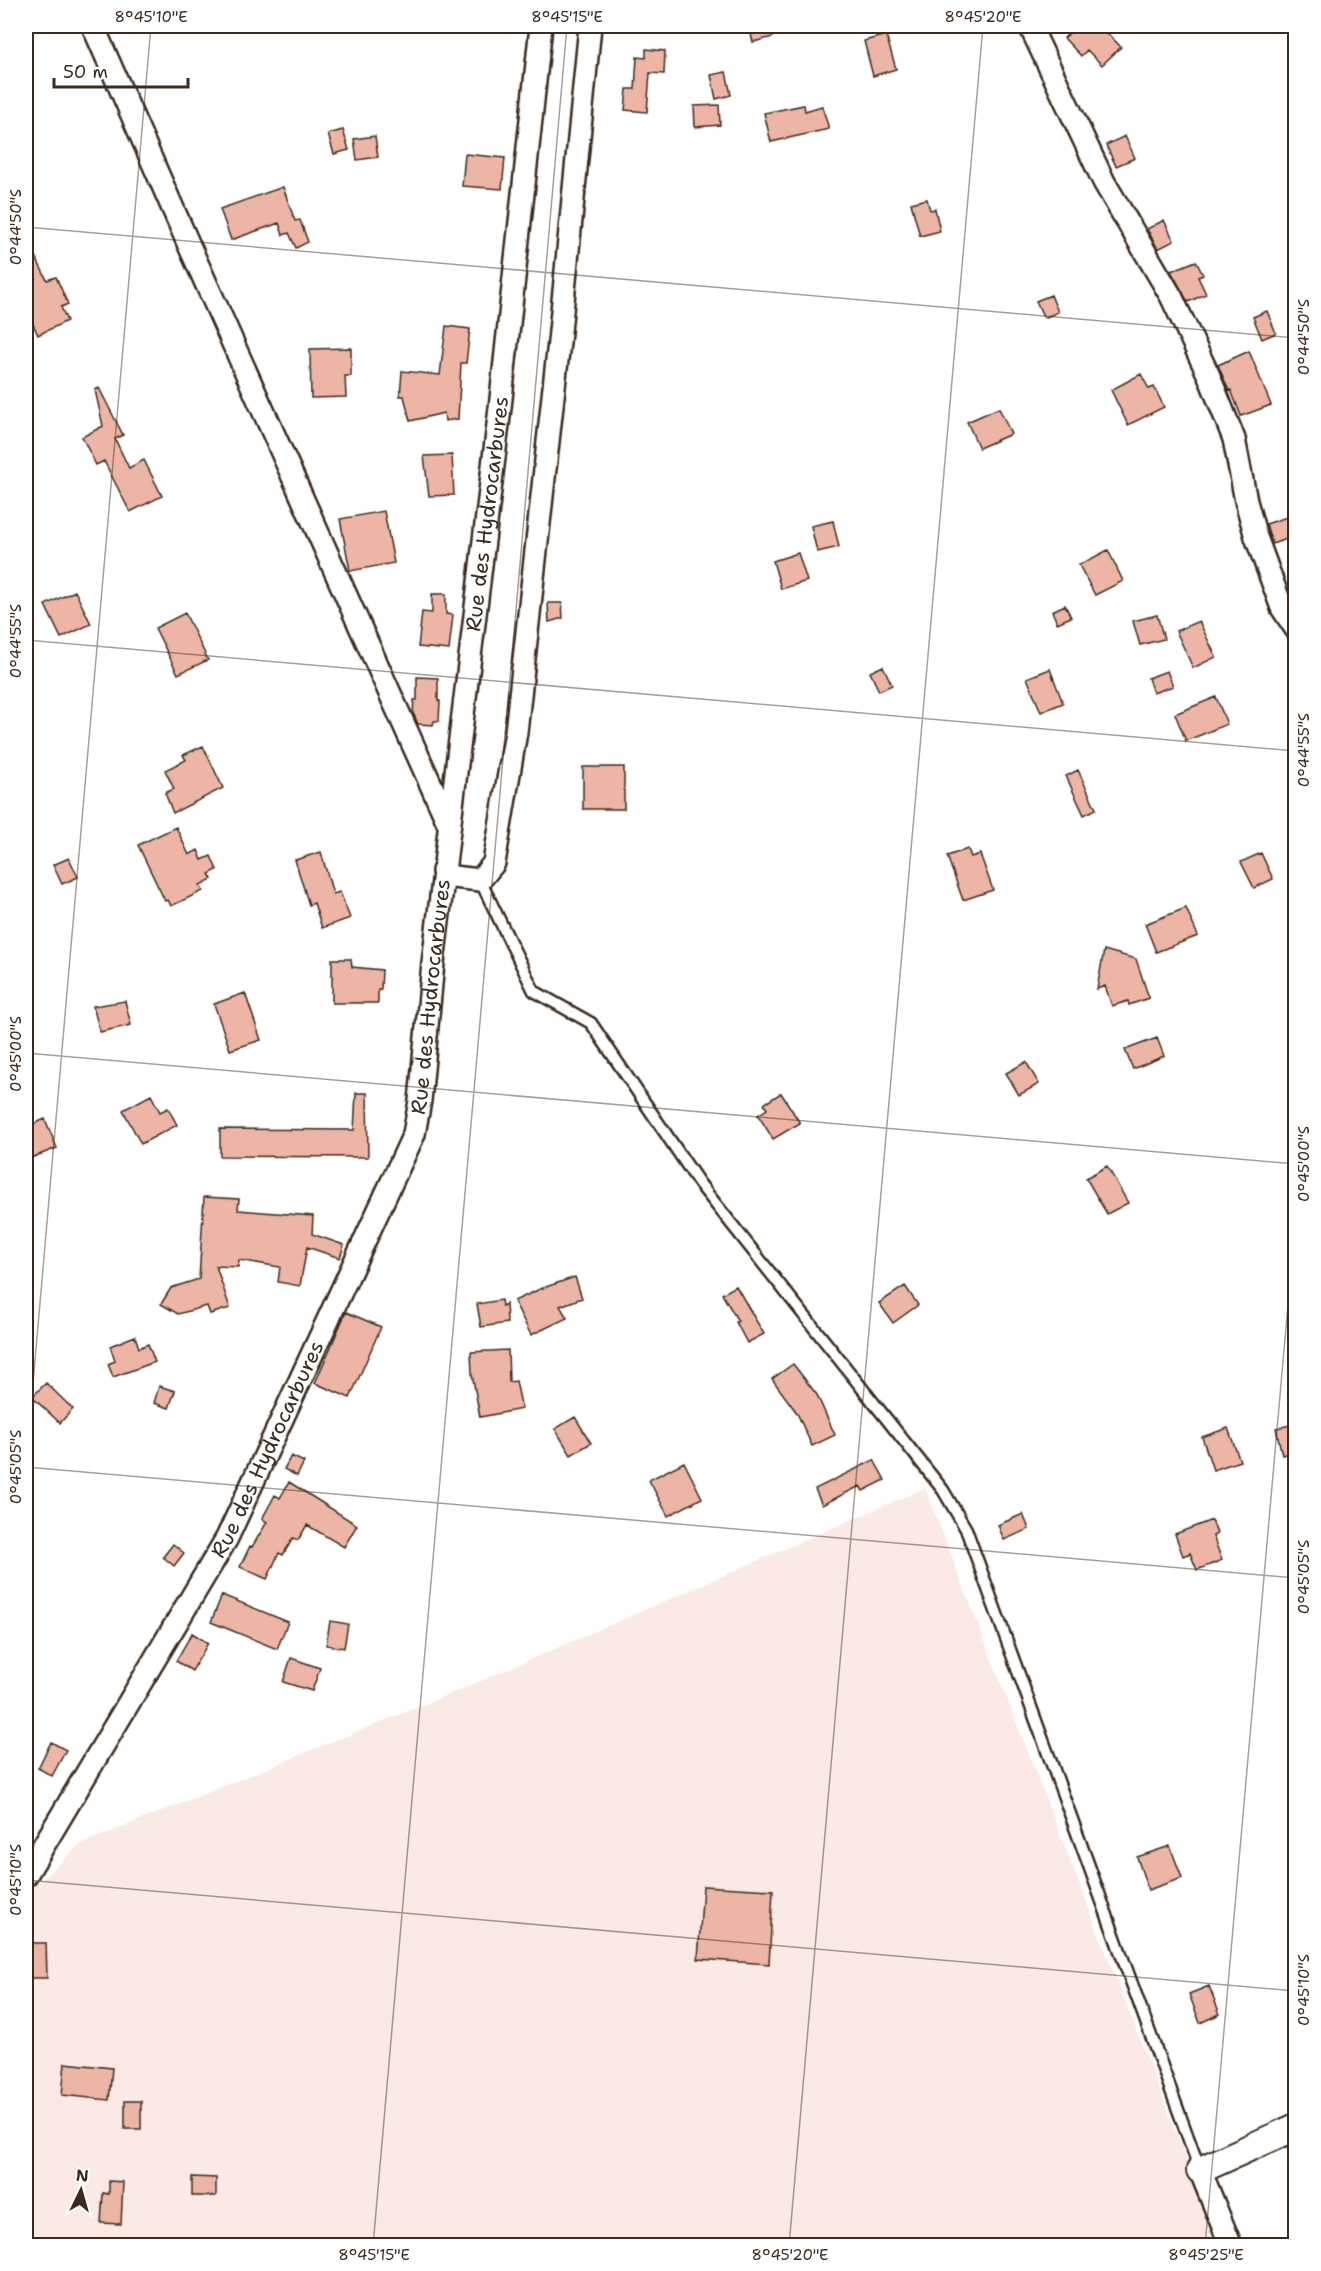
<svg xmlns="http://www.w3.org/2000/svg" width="1321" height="2271" font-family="'Shantell Sans',sans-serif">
	<rect width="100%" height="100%" fill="#fff"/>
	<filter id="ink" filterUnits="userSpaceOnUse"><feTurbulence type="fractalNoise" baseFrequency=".0167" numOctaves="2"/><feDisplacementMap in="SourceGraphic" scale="12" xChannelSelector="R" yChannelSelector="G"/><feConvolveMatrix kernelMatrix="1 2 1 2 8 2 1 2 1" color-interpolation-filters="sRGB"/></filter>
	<g filter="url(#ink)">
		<!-- built -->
		<path fill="#fae9e4" d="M 925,1488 L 1220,2245 L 26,2246 L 26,1894 L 81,1844 L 460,1690 Z"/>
		<!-- building -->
		<path fill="#edb5a5" stroke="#3b2a1e" stroke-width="1.5" d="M 749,26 L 770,26 L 773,37 L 753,42 Z
			M 1077,26 L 1100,26 L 1121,47 L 1102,65 L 1087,50 L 1081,56 L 1064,38 Z
			M 886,35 L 896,69 L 873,76 L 864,41 Z
			M 646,49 L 665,51 L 664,74 L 650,73 L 647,112 L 625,110 L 627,89 L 635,89 L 637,57 L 646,58 Z
			M 726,72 L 731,95 L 716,99 L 711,75 Z
			M 719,105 L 720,125 L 695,127 L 694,106 Z
			M 804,105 L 805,111 L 822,106 L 829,129 L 771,142 L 764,113 Z
			M 343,130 L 349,150 L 334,154 L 328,134 Z
			M 375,136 L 378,157 L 357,160 L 354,139 Z
			M 1125,136 L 1135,158 L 1116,166 L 1106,145 Z
			M 465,154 L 505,158 L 502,189 L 462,186 Z
			M 283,187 L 295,221 L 300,220 L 308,242 L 296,248 L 289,233 L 283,235 L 279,223 L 231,240 L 220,209 Z
			M 927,199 L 930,210 L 935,209 L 940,231 L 920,236 L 911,203 Z
			M 1164,220 L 1174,241 L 1158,249 L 1147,229 Z
			M 26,237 L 47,280 L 56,277 L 68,304 L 61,307 L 67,321 L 38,335 L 26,309 Z
			M 1196,261 L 1203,275 L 1198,277 L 1206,294 L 1188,302 L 1171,271 Z
			M 1051,295 L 1058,312 L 1044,318 L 1036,301 Z
			M 1267,311 L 1276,333 L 1262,339 L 1253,317 Z
			M 446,326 L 470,329 L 466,363 L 461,363 L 458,419 L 445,421 L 444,413 L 410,421 L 404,396 L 400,396 L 402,371 L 440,375 Z
			M 351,348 L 351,376 L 345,376 L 346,397 L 311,398 L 310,349 Z
			M 1249,351 L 1271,405 L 1241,416 L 1231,390 L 1229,391 L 1218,365 Z
			M 1141,374 L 1149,389 L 1154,387 L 1164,407 L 1128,425 L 1111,390 Z
			M 99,388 L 123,435 L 115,439 L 129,468 L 144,460 L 162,496 L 130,512 L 104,461 L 96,465 L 82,437 L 103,426 L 95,390 Z
			M 999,408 L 1011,434 L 979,448 L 967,422 Z
			M 452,455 L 454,495 L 429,496 L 424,456 Z
			M 384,511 L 394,563 L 350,571 L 340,519 Z
			M 1296,514 L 1296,536 L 1272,544 L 1266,524 Z
			M 833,521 L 839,547 L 817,552 L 811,526 Z
			M 1108,550 L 1123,581 L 1095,595 L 1079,565 Z
			M 798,553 L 807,581 L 781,589 L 773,561 Z
			M 75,591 L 91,624 L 61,638 L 45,605 Z
			M 432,594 L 446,594 L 446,614 L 453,615 L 449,650 L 418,647 L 422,612 L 432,613 Z
			M 548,603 L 562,603 L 563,618 L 549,622 Z
			M 1065,605 L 1071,617 L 1057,623 L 1052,611 Z
			M 185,613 L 208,660 L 178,674 L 155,628 Z
			M 1157,615 L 1164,639 L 1140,645 L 1133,621 Z
			M 1199,621 L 1216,657 L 1193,668 L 1176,631 Z
			M 883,666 L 892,685 L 879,691 L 870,672 Z
			M 1050,669 L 1063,703 L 1041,712 L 1027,678 Z
			M 1167,671 L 1173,686 L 1153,693 L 1148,678 Z
			M 417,677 L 438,678 L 438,701 L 440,701 L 439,721 L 434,721 L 433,725 L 418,724 L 413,713 L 414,700 L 417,700 Z
			M 1216,697 L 1227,724 L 1186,741 L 1175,714 Z
			M 203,746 L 223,788 L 173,813 L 165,793 L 174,789 L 165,770 L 186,760 L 183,755 Z
			M 583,767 L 624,767 L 624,809 L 583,809 Z
			M 1078,770 L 1096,809 L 1084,815 L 1066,776 Z
			M 176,827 L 189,855 L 198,850 L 202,860 L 211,856 L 217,870 L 209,874 L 212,879 L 200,885 L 203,891 L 171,906 L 168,900 L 165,901 L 138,845 Z
			M 968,849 L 971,857 L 980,854 L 993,890 L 963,900 L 947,856 Z
			M 321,852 L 333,894 L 340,892 L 350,918 L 322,928 L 314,903 L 309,905 L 295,860 Z
			M 1261,853 L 1273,879 L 1254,888 L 1241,862 Z
			M 69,858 L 78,877 L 62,884 L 53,865 Z
			M 1186,908 L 1198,936 L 1156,952 L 1145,924 Z
			M 1104,950 L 1136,959 L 1149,998 L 1129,1005 L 1128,1001 L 1112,1006 L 1105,986 L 1097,989 Z
			M 332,959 L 351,959 L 352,967 L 382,970 L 381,989 L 378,989 L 378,1003 L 332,1003 Z
			M 245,993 L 261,1040 L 230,1050 L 214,1004 Z
			M 125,1001 L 131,1025 L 100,1032 L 93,1006 Z
			M 1157,1038 L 1164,1056 L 1133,1069 L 1125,1050 Z
			M 1026,1062 L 1039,1084 L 1019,1095 L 1006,1073 Z
			M 356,1093 L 367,1093 L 368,1157 L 220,1156 L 220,1129 L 354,1130 Z
			M 781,1093 L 800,1123 L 773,1139 L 758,1115 L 767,1109 L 764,1104 Z
			M 151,1095 L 160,1112 L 168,1108 L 177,1125 L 141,1144 L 123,1110 Z
			M 45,1119 L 57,1148 L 31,1158 L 26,1144 L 26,1127 Z
			M 1107,1166 L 1128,1203 L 1107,1214 L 1086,1178 Z
			M 204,1197 L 239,1199 L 238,1210 L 313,1216 L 312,1234 L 344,1245 L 340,1258 L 307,1247 L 300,1286 L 278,1282 L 280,1267 L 239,1260 L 238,1267 L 216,1266 L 230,1308 L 210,1314 L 207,1306 L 178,1314 L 161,1304 L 171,1288 L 199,1279 Z
			M 575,1277 L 582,1298 L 560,1306 L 567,1318 L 531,1335 L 514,1301 L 540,1289 Z
			M 736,1286 L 764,1334 L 747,1343 L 736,1322 L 738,1321 L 722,1294 Z
			M 905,1286 L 918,1305 L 893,1323 L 879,1303 Z
			M 501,1300 L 502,1306 L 506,1304 L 507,1323 L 481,1327 L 477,1304 Z
			M 346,1312 L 381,1327 L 350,1398 L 315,1383 Z
			M 135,1336 L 139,1348 L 148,1344 L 155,1362 L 113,1377 L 108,1364 L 115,1361 L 110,1346 Z
			M 508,1350 L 509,1382 L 516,1381 L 522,1409 L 480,1417 L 472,1374 L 471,1352 Z
			M 793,1364 L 817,1395 L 835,1435 L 812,1446 L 797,1413 L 772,1379 Z
			M 46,1383 L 73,1409 L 60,1423 L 32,1397 Z
			M 159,1386 L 175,1391 L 169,1408 L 154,1403 Z
			M 575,1417 L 591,1443 L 571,1455 L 555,1429 Z
			M 1296,1424 L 1296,1451 L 1282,1455 L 1276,1428 Z
			M 1228,1428 L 1240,1461 L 1213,1470 L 1202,1437 Z
			M 291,1456 L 304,1462 L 297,1476 L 284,1469 Z
			M 874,1460 L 885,1480 L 863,1491 L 860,1486 L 822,1505 L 815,1489 Z
			M 684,1462 L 702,1498 L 668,1516 L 649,1480 Z
			M 289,1482 L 357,1525 L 344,1547 L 307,1525 L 298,1540 L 293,1538 L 283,1555 L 279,1553 L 267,1579 L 240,1567 L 250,1546 L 252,1547 L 267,1522 L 262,1519 L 275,1495 L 280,1498 Z
			M 1023,1514 L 1029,1529 L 1004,1540 L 998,1525 Z
			M 1212,1520 L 1217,1534 L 1213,1536 L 1222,1560 L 1197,1570 L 1190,1553 L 1183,1556 L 1175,1534 Z
			M 173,1544 L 184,1553 L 174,1566 L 163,1557 Z
			M 222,1595 L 288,1622 L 277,1649 L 211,1622 Z
			M 330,1621 L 348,1624 L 344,1648 L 326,1645 Z
			M 192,1633 L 208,1643 L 192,1671 L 176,1661 Z
			M 291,1658 L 320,1668 L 312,1691 L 283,1682 Z
			M 51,1742 L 66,1750 L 52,1776 L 38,1768 Z
			M 1170,1846 L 1182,1878 L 1148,1890 L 1137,1857 Z
			M 703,1886 L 773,1890 L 769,1964 L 698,1959 Z
			M 30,1943 L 46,1943 L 47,1978 L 30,1978 Z
			M 1209,1986 L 1220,2014 L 1200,2023 L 1189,1994 Z
			M 65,2063 L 112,2068 L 109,2100 L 62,2095 Z
			M 125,2101 L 141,2101 L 141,2129 L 125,2129 Z
			M 192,2177 L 216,2178 L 216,2196 L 192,2196 Z
			M 109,2181 L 123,2182 L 121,2224 L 101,2223 L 103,2193 L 109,2194 Z"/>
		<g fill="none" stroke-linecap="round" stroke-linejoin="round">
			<defs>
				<path id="service" d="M 480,880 L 534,991 L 591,1023 L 699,1183 L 943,1490 L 966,1529 L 1200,2170"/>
				<g id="minor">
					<path d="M 93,26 L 188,243 L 449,825"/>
					<path d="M 1030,26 L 1104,182 L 1171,296 L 1209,376 L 1234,439 L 1246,501 L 1256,537 L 1282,608 L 1296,629"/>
					<path d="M 443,871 L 453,877 L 480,880 L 494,863 L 516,732 L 559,342 L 590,26"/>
					<path id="s1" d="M 26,1875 L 227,1538 L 414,1134 L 420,1101 L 433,963 L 500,408 L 541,26"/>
					<path d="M 1200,2170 L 1231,2246"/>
				</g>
				<path id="tertiary" d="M 1200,2170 L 1296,2127"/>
			</defs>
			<!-- service casing -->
			<use href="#service" stroke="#3b2a1e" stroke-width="15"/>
			<!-- minor casing -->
			<use href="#minor" stroke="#3b2a1e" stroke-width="26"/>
			<!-- tertiary casing -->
			<use href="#tertiary" stroke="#3b2a1e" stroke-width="30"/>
			<!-- service -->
			<use href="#service" stroke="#fff" stroke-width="10"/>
			<!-- minor -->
			<use href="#minor" stroke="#fff" stroke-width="21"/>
			<!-- tertiary -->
			<use href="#tertiary" stroke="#fff" stroke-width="26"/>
		</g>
	</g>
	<!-- ticks -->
	<path fill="none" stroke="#3b2a1e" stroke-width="1.5" stroke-opacity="0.45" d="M 26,227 L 1296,338M 26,640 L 1296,751M 26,1053 L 1296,1164M 26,1464 L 151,26M 26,1467 L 1296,1578M 26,1880 L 1296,1991M 373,2246 L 567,26M 789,2246 L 983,26M 1205,2246 L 1296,1214"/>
	<g text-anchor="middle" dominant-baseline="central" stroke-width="5" stroke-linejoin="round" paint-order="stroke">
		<!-- street labels -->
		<g font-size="21" fill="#3b2a1e" stroke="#fff">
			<text stroke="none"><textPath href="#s1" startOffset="1462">Rue des Hydrocarbures</textPath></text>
			<text stroke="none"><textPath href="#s1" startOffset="976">Rue des Hydrocarbures</textPath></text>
			<text stroke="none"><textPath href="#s1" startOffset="490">Rue des Hydrocarbures</textPath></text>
		</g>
	</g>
	<!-- margin -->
	<rect width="1321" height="2271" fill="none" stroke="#fff" stroke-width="66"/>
	<!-- north arrow -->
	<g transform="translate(81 2190) rotate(5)" stroke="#ffffff" stroke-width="4.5" paint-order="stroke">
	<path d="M0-4.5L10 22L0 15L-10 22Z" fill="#3b2a1e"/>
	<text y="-9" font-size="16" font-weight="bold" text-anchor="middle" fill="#3b2a1e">N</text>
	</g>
	<!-- scale -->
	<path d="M54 78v9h134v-9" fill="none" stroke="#3b2a1e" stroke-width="3"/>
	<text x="63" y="78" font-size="18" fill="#3b2a1e" stroke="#ffffff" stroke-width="4.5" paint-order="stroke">50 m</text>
	<rect x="33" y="33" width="1255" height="2205" fill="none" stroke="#3b2a1e" stroke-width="2"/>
	<g font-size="15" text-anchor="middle" fill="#3b2a1e">
		<text x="151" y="22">8°45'10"E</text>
		<text x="567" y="22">8°45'15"E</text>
		<text x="983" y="22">8°45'20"E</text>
		<text transform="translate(16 227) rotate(-90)" y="5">0°44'50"S</text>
		<text transform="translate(1304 337) rotate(-90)" y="5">0°44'50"S</text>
		<text transform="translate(16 641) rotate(-90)" y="5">0°44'55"S</text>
		<text transform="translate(1304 750) rotate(-90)" y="5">0°44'55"S</text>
		<text transform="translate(16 1054) rotate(-90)" y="5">0°45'00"S</text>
		<text transform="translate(1304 1164) rotate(-90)" y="5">0°45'00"S</text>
		<text transform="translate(16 1467) rotate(-90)" y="5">0°45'05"S</text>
		<text transform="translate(1304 1577) rotate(-90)" y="5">0°45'05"S</text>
		<text transform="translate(16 1880) rotate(-90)" y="5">0°45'10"S</text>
		<text transform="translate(1304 1990) rotate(-90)" y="5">0°45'10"S</text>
		<text x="374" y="2260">8°45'15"E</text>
		<text x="790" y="2260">8°45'20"E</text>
		<text x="1206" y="2260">8°45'25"E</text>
	</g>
</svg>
